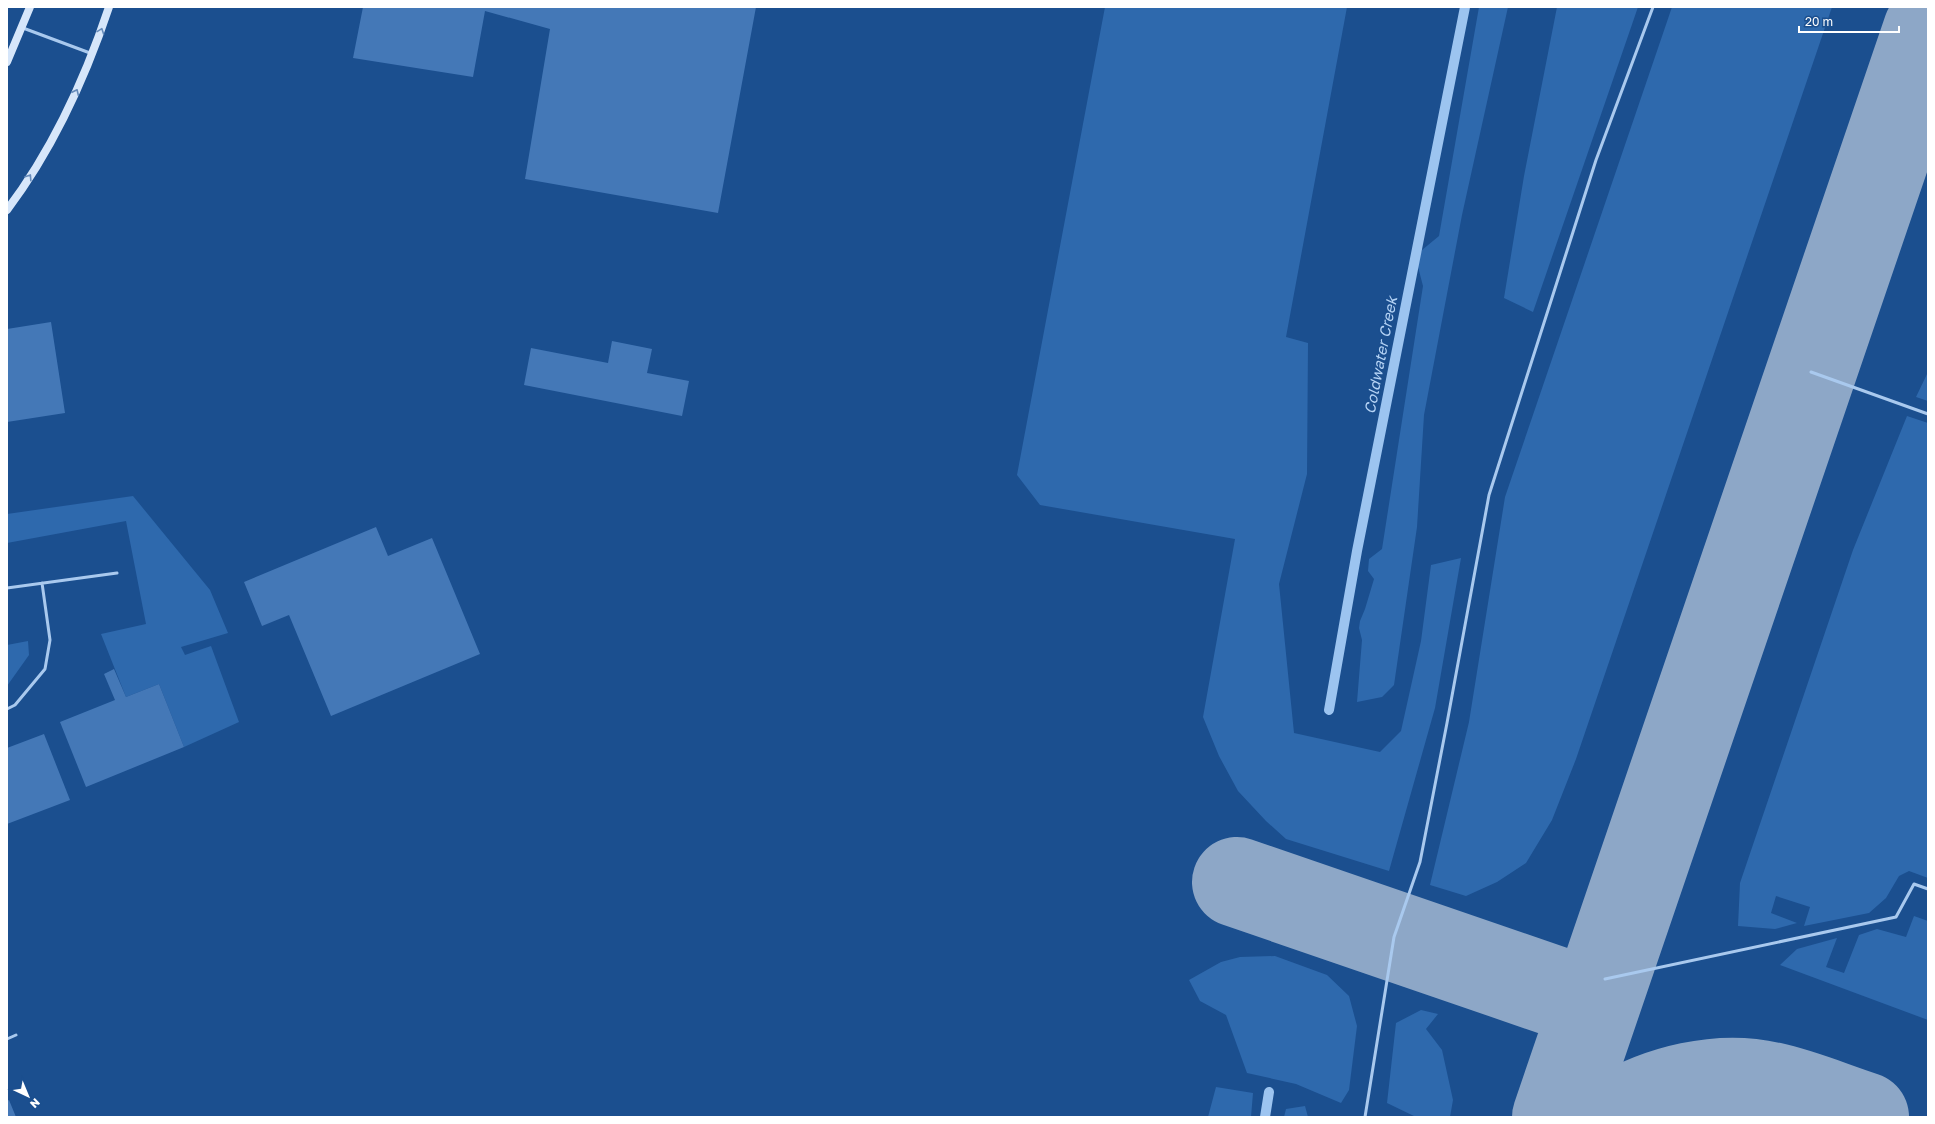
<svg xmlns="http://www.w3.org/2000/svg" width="1935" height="1124" font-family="'Golos Text',sans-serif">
	<rect width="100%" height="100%" fill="#1b4f8f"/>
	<!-- green -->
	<path fill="#2e69ad" d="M 1105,7 L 1347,7 L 1286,337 L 1308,343 L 1307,474 L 1279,584 L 1294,733 L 1380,752 L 1401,731 L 1421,641 L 1431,565 L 1461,558 L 1435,708 L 1389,871 L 1286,839 L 1266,821 L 1238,791 L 1219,756 L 1203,717 L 1235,539 L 1040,505 L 1017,475 Z
		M 1479,7 L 1508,7 L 1462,215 L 1424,415 L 1417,527 L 1394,685 L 1382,697 L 1357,702 L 1362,640 L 1359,628 L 1360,621 L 1365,609 L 1374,579 L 1368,571 L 1369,559 L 1382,549 L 1423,286 L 1417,263 L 1422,250 L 1439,236 Z
		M 1557,7 L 1638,7 L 1533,312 L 1504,298 L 1524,176 Z
		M 1672,7 L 1832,7 L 1576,759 L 1552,820 L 1526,863 L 1497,882 L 1466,896 L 1430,885 L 1469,722 L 1505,497 Z
		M 1928,372 L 1928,401 L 1916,397 Z
		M 1907,416 L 1928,423 L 1928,878 L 1909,871 L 1899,876 L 1886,898 L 1869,913 L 1804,926 L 1810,907 L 1776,896 L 1771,913 L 1797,923 L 1775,929 L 1738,926 L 1740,883 L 1761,821 L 1853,550 Z
		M 133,496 L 210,590 L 228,633 L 181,647 L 185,655 L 211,646 L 239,722 L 184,747 L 159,684 L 126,697 L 101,634 L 146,624 L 126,521 L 7,543 L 7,514 Z
		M 28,641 L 29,655 L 7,686 L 7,645 Z
		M 1914,916 L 1928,921 L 1928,1020 L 1780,965 L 1797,949 L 1837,938 L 1826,967 L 1844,973 L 1859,935 L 1877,929 L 1906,937 Z
		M 1275,956 L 1327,975 L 1349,996 L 1357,1026 L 1349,1090 L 1341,1103 L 1296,1084 L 1247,1073 L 1226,1015 L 1200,1001 L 1189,980 L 1221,962 L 1240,957 Z
		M 1421,1010 L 1438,1014 L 1426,1029 L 1442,1050 L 1453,1100 L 1450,1117 L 1416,1117 L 1387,1103 L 1396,1023 Z
		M 1216,1087 L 1253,1093 L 1251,1117 L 1208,1117 Z
		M 1305,1106 L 1308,1117 L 1284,1117 L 1286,1109 Z"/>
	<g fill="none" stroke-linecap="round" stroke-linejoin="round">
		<!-- stream -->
		<path stroke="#9cc4f0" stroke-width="10" d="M 1329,710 L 1357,551 L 1465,7
			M 1265,1117 L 1269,1092"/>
		<!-- taxiway -->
		<path stroke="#8da7c7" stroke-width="90" d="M 1237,882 L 1595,1005
			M 1557,1117 L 1928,30
			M 1614,1117 C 1660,1090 1718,1075 1771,1087 C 1803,1094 1833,1107 1864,1117"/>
	</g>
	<!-- building -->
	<path fill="#4478b7" d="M 363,7 L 756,7 L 718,213 L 525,179 L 550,29 L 485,11 L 473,77 L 353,58 Z
		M 51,322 L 65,413 L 7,422 L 7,329 Z
		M 612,341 L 652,349 L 647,373 L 689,381 L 682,416 L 524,385 L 531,348 L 608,363 Z
		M 376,527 L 388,556 L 432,538 L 480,654 L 331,716 L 289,615 L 262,626 L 244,582 Z
		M 114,669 L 126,697 L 159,684 L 184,747 L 86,787 L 60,722 L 115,700 L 104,674 Z
		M 44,734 L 70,800 L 7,824 L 7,748 Z
		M 9,1100 L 16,1117 L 7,1117 L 7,1101 Z"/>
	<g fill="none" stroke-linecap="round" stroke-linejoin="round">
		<!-- lane -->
		<path stroke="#a9c9ee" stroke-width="3" d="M 23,28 L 90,53
			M 1811,372 L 1928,414
			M 7,588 L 117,573
			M 7,709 L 15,705 L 45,669 L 50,640 L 42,583
			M 1605,979 L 1896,917 L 1914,884 L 1928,889
			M 7,1039 L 16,1035
			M 1365,1117 L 1394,937 L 1420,862 L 1447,723 L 1489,495 L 1596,160 L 1653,7"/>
		<!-- secondary -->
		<path stroke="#d6e6fa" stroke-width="8" d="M 7,62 L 30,7
			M 7,210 C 53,149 85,79 109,7"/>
	</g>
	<!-- one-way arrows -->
	<defs><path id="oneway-chevron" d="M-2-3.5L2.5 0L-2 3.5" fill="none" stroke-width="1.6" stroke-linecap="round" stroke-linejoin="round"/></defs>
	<g stroke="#668bba">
		<use href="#oneway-chevron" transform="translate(101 31) rotate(-70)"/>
		<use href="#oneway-chevron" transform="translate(76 92) rotate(-65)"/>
		<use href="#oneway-chevron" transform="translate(29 177) rotate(-57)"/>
	</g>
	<g text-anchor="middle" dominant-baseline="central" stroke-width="3" stroke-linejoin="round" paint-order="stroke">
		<!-- water labels -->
		<g font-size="15" font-style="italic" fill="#b5d3f5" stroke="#1b4f8f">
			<text transform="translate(1380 355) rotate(-79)">Coldwater Creek</text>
		</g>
	</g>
	<!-- border -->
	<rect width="1935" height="1124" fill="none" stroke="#ffffff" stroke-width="16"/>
	<!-- north arrow -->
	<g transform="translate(28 1096) rotate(136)" stroke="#1b4f8f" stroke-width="3" paint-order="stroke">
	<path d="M0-3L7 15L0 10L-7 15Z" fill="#ffffff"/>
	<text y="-6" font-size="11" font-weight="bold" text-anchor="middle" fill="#ffffff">N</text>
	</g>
	<!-- scale -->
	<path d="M1799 26v6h100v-6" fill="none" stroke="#ffffff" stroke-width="2"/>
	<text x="1805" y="26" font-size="12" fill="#ffffff" stroke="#1b4f8f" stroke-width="3" paint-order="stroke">20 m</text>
</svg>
